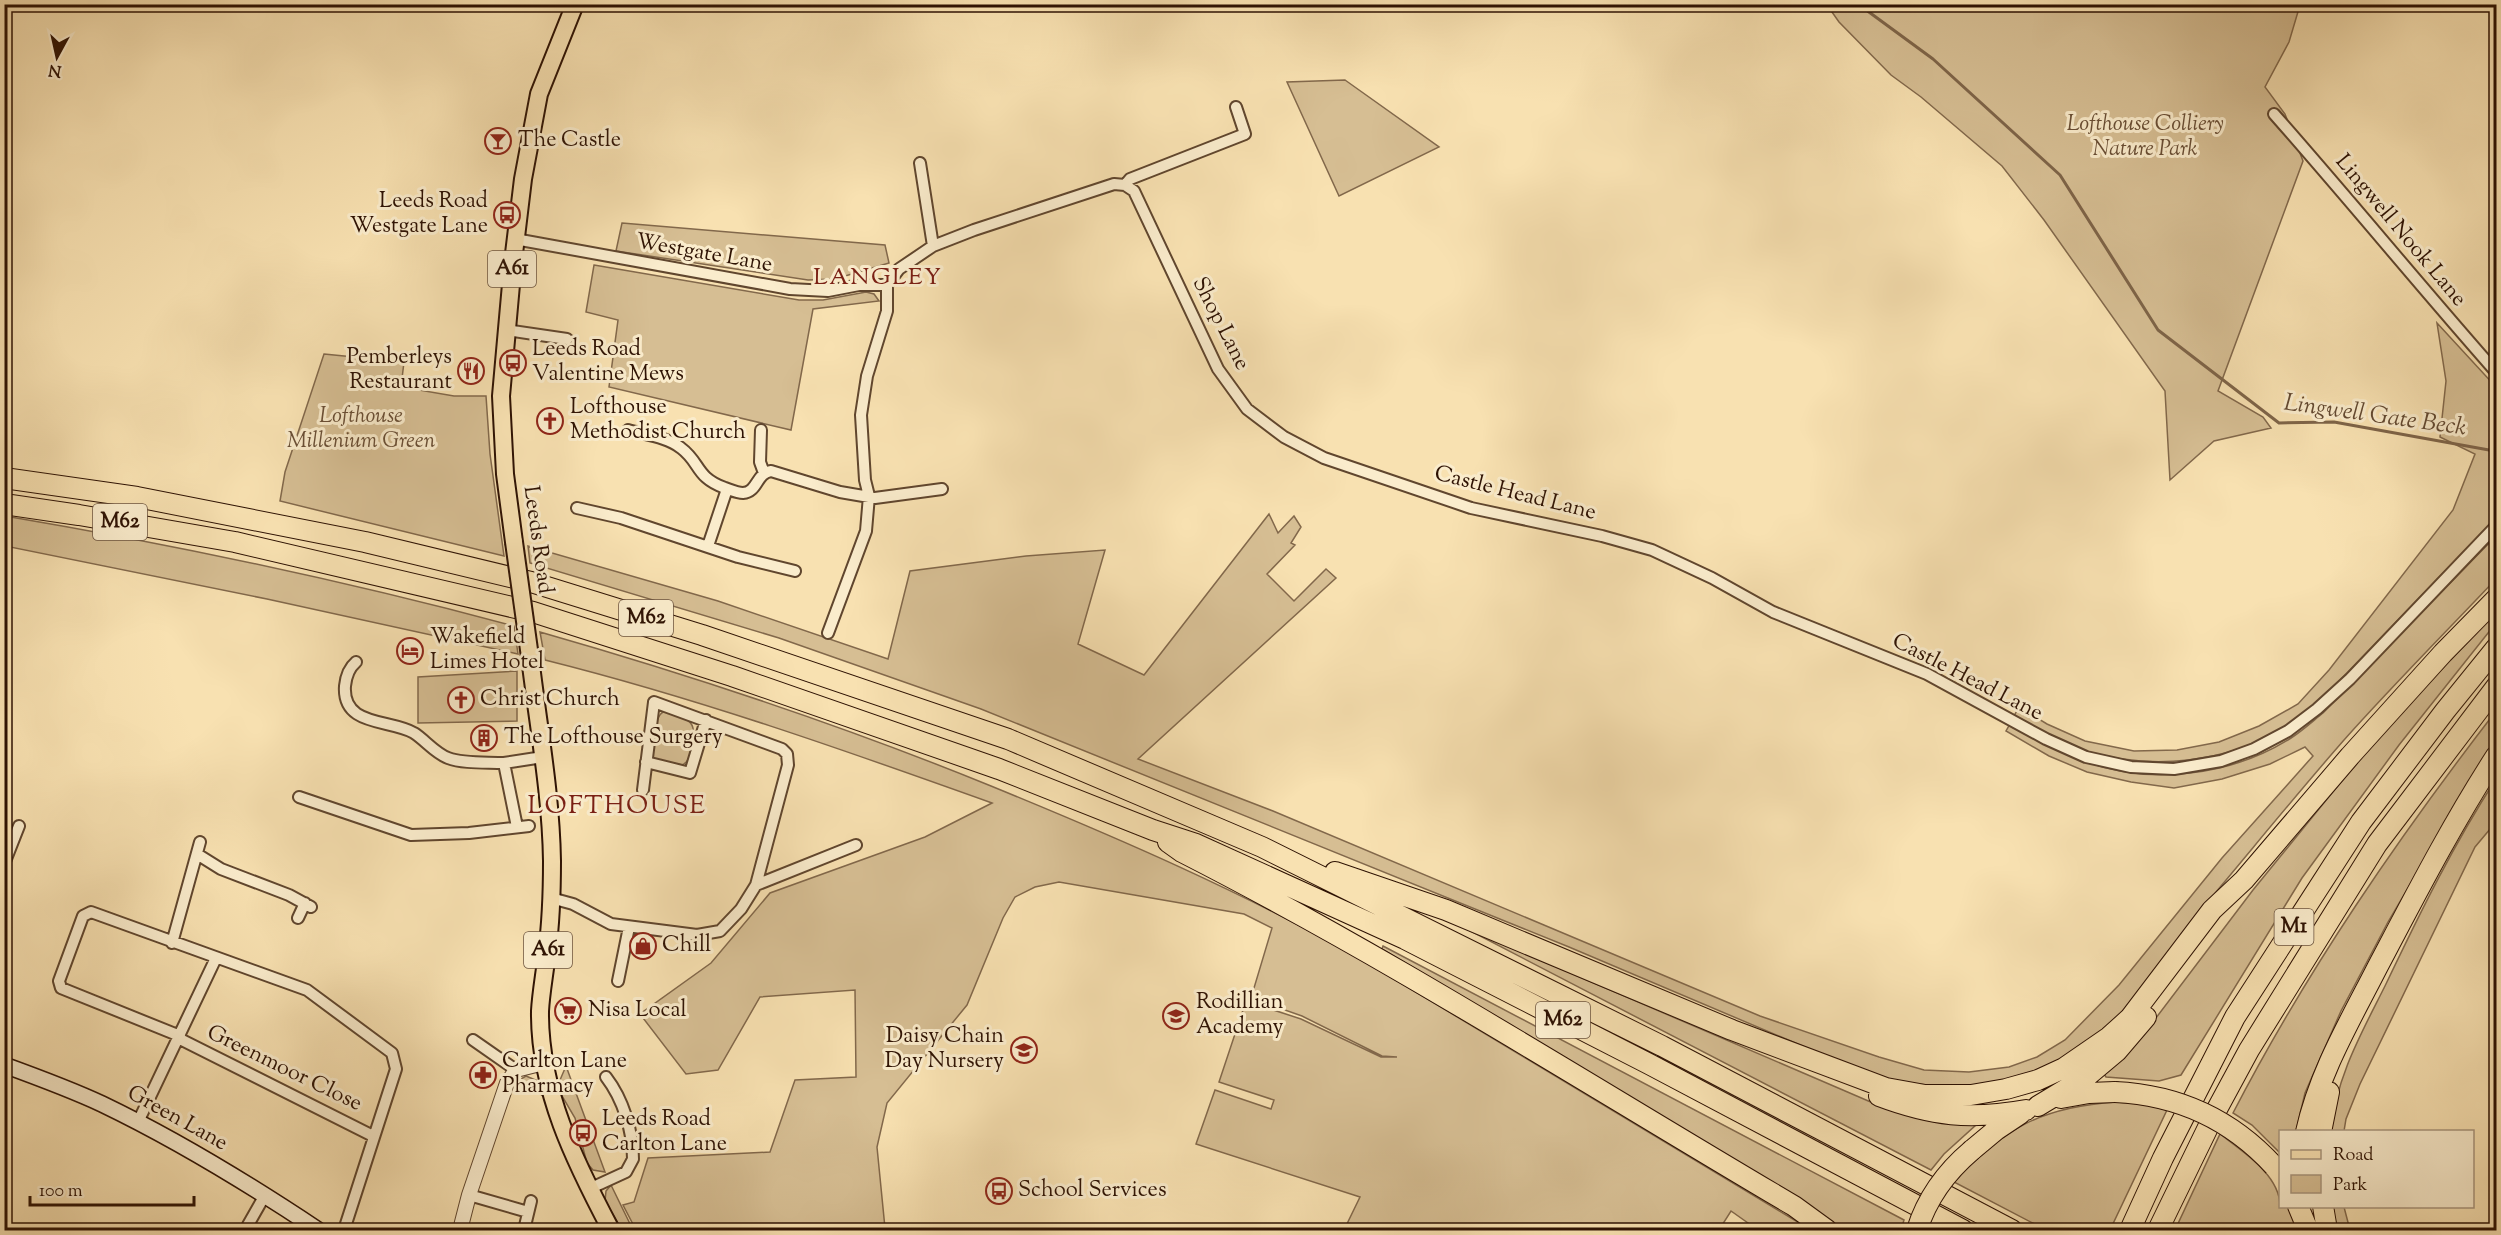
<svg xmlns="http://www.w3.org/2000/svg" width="2501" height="1235" font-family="'Sorts Mill Goudy',serif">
	<rect width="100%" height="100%" fill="#f8e1b1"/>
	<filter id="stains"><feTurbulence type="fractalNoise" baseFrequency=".00333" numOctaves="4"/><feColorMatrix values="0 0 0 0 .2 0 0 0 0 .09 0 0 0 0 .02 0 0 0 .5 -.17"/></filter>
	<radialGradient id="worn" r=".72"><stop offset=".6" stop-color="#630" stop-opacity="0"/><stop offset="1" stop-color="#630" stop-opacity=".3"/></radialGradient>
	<!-- green -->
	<path fill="#d6be93" stroke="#82684b" stroke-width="1.5" d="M 1827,5 L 2300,5 L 2289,42 L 2265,87 L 2285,114 L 2303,161 L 2218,391 L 2263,417 L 2271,428 L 2214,441 L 2170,480 L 2165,391 L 2044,220 L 2002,166 L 1921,97 L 1891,75 L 1839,22 Z
		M 1345,80 L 1439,147 L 1339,196 L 1287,82 Z
		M 622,223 L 885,245 L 889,263 L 835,279 L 808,280 L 616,251 Z
		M 594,265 L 799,300 L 823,300 L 866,292 L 874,294 L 879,301 L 813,309 L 791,430 L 609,387 L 618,320 L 586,312 Z
		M 2437,323 L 2496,387 L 2496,518 L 2317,704 C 2306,712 2295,722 2283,729 C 2225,763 2153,770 2088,752 C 2063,745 2038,729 2014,716 L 2019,707 L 2047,724 L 2085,741 L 2134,751 L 2177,750 L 2219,742 L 2259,726 L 2298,704 L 2329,670 L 2453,510 L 2475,454 L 2440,437 L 2446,381 Z
		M 324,354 L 404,362 L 401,387 L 454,396 L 486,396 L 490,454 L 504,556 L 280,501 L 285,472 Z
		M 1269,514 L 1278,533 L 1294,516 L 1301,527 L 1291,543 L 1295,545 L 1267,574 L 1294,601 L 1326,569 L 1336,578 L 1138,759 L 1273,811 L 1760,1016 L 1879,1057 L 1924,1070 L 1969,1072 L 2009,1067 L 2037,1057 L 2065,1040 L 2119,985 L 2222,858 L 2313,756 L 2305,747 L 2270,764 L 2222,779 L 2174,788 L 2131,782 L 2087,772 L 2049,756 L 2006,731 L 2010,724 C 2034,736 2059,751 2084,761 C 2150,786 2231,776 2291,738 C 2302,731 2313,721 2323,713 L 2496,536 L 2496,579 C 2445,633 2393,685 2344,740 C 2302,788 2262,837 2221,886 C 2174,942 2138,1011 2076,1052 C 2013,1093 1935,1094 1866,1073 L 1569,947 L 981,709 L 779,638 L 530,563 L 528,546 L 718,601 L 888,659 L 910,571 L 1026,556 L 1105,550 L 1078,644 L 1144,675 Z
		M 5,516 C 176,545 346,581 514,626 L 518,654 L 267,599 L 5,546 Z
		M 2496,612 L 2496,623 L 2399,745 L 2302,878 L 2181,1075 L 2159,1081 L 2106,1077 L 2104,1074 L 2140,1039 L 2253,890 L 2349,772 L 2407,706 Z
		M 540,632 C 694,676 844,726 991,786 C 1118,838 1243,892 1361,959 L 1811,1230 L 1758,1230 L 1731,1211 L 1719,1230 L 1344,1230 L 1360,1197 L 1196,1144 L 1215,1090 L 1271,1109 L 1274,1100 L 1219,1082 L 1246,1001 L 1301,1019 L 1381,1057 L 1397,1057 L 1382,1056 L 1302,1016 L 1251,998 L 1272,928 L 1244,914 L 1059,882 L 1035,887 L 1015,897 L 1003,918 L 967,1005 L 887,1103 L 877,1147 L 885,1228 L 880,1230 L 636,1230 L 623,1205 L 634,1202 L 648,1158 L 770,1152 L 795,1080 L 856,1077 L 855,990 L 760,997 L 718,1070 L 686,1074 L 640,1014 L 711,963 L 770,893 L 925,837 L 992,803 C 844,750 697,698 545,660 Z
		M 517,671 L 517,721 L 418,723 L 418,677 Z
		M 664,711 C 690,719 699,721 691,750 C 689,757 689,762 682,765 L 654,759 L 653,756 C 652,743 653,718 664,711 Z
		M 2496,711 L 2496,742 L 2472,779 L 2388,922 L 2341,1011 L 2305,1093 L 2296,1131 L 2280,1132 L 2280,1153 L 2252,1125 L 2233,1113 C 2307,970 2398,838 2496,711 Z
		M 2496,779 L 2496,822 L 2475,847 L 2360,1084 L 2346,1119 L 2344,1131 L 2331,1132 C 2335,1079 2362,1032 2385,986 C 2419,915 2453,845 2496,779 Z
		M 1459,925 L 1880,1106 C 1913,1118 1942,1126 1977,1124 L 1944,1154 L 1931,1170 Z
		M 1383,946 L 1904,1220 L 1901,1230 L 1842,1230 L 1794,1196 L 1382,949 Z
		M 566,1066 L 605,1172 L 593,1170 L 587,1163 L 575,1118 L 562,1096 L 560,1080 Z
		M 526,1076 L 538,1081 L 544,1097 L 531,1086 L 514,1083 Z
		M 2116,1102 L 2144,1104 L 2167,1110 L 2110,1230 L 2046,1230 L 1954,1182 C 2004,1128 2041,1107 2116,1102 Z
		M 2220,1134 C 2243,1152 2280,1175 2280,1206 L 2288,1207 L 2299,1230 L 2175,1230 Z
		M 611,1185 L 633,1230 L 622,1230 L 605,1201 L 606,1191 Z
		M 2331,1207 L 2344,1207 L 2350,1230 L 2335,1230 Z"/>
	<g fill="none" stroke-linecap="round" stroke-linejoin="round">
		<!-- stream -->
		<path stroke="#7e6448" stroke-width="3" d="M 1858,4 L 1933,59 L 2060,175 L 2158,330 L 2279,423 L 2334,422 L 2489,450"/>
		<defs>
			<path id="minor" d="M 2274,114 C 2349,199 2421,287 2496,372
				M 920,163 L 933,246
				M 1125,185 L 1130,179 L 1245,134 L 1236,107
				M 515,239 L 790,289 L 828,291 L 859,285 L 887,285
				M 506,330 L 567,339
				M 628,430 C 646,435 667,437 681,448 C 701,463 695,477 725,488 C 731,490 737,493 743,493 C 758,492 756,473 771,471 L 840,492 L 875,498 L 942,489
				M 761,430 L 760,462 L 764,473
				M 577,508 L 621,518 L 738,557 L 795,571
				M 708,546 L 727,489
				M 828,633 L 866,531 L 869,496 L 865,480 L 861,415 L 867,376 L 887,311 L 887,285 L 899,269 L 933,246 L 974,230 L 1114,184 L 1125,185 L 1134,191 L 1218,369 L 1247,409 L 1284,437 L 1324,458 L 1471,508 L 1602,536 L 1652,550 L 1712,578 L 1773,612 L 1927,674 L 2046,739 L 2086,757 L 2131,767 L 2174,769 L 2221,761 L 2254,749 L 2288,731 L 2317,709 L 2350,679 L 2496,526
				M 356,662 C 349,668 346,676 345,686 C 342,727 390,719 414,733 C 425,740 435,753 448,758 C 464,764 487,762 504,763
				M 646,762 L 690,773 L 706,720
				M 299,797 L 411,835 L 469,833 L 529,826
				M 517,827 L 504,763 L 543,757
				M 197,854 L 221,869 L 289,895 L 311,907
				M 4,864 L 19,826
				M 756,885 L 856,845
				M 551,898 L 573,904 L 611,924 L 697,935 L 720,931 L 741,909 L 756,885 L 788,765 L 787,754 L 782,749 L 654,702 L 643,790
				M 298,918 L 305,903
				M 172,943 L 200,842
				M 618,981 L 629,927
				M 180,1036 L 61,988 L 59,981 L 83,916 L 91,912 L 307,990 L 392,1053 L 396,1069 L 344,1230
				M 178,1038 L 373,1136
				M 473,1040 L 516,1070
				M 138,1122 L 216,958
				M 589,1189 L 626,1172 L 633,1159 C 633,1131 623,1099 606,1077
				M 469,1195 L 528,1212
				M 248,1225 L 265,1195
				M 524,1230 L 531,1201"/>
			<path id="tertiary" d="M 460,1230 L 469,1195 L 507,1083 L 516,1070 L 544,1063"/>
			<path id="secondary" d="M 4,1065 C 37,1077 70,1089 102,1104 C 177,1140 249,1184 318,1230"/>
			<path id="primary" d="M 514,542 L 505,474 L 501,396 L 513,262 L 523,179 L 539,94 L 575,4
				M 530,657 C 538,725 551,793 552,861 C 552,891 551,922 547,952 C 545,972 541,992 540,1011 C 539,1090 575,1162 611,1230"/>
			<path id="motorway" d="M 4,478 L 137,497 L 365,542 L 531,582 L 702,635 L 1008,739 L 1262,847 L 1662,1046 L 2012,1230
				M 4,504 L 79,515 L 235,542 L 533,612 L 732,676 L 999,769 L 1153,830 L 1196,844 L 1405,939 L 1649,1064 L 1963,1230
				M 1168,842 L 1182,852 C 1392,959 1590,1086 1794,1206 L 1827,1230
				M 1335,872 L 1446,910 L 1732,1030 L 1886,1088 L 1925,1095 L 1971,1095 L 2006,1089 L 2038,1080 L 2064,1068 L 2109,1037 L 2130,1018 L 2212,910 L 2244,880 L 2350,756 L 2443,653 L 2496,599
				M 1879,1096 C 1932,1116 1970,1120 2026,1110
				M 2061,1098 L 2089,1093 L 2115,1092
				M 2038,1106 L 2086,1077 L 2117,1051 L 2146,1017
				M 2306,1132 C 2319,1073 2350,1021 2377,968 C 2415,896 2452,824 2496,756
				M 2321,1132 L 2329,1092
				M 1972,1150 L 1996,1130 L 2020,1114
				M 2298,1206 L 2308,1230
				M 2323,1206 L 2327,1230
				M 2130,1230 L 2163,1158 L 2235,1017 L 2361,822 L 2445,711 L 2496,648
				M 2158,1230 L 2216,1111 L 2249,1050 L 2377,844 L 2496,687"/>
		</defs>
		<!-- minor casing -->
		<use href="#minor" stroke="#60462e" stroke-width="14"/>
		<!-- tertiary casing -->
		<use href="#tertiary" stroke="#60462e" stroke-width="16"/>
		<!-- secondary casing -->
		<use href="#secondary" stroke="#2e1203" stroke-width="18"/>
		<!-- primary casing -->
		<use href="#primary" stroke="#2e1203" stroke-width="20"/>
		<!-- motorway casing -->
		<use href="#motorway" stroke="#2e1203" stroke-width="22"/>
		<!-- minor -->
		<use href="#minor" stroke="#faeccc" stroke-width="10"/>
		<!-- tertiary -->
		<use href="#tertiary" stroke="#faeccc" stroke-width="14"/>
		<!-- secondary -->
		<use href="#secondary" stroke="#faeccc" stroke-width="15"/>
		<!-- primary -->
		<use href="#primary" stroke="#f8e1b1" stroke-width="16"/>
		<!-- motorway -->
		<use href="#motorway" stroke="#f8e1b1" stroke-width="20"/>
		<defs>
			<path id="primary-bridge" d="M 514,542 L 530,657"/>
			<path id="motorway-bridge" d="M 2115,1092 C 2178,1095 2231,1119 2274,1166
				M 1917,1230 C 1927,1198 1946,1172 1972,1150"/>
		</defs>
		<!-- primary-bridge casing -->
		<use href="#primary-bridge" stroke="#2e1203" stroke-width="20" stroke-linecap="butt"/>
		<!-- motorway-bridge casing -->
		<use href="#motorway-bridge" stroke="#2e1203" stroke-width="22" stroke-linecap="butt"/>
		<!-- primary-bridge -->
		<use href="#primary-bridge" stroke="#f8e1b1" stroke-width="16"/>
		<!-- motorway-bridge -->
		<use href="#motorway-bridge" stroke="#f8e1b1" stroke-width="20"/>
	</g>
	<!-- icons -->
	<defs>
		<symbol id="bar-ring" viewBox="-11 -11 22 22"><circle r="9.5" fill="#faeccc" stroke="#8f2418" stroke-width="1.5"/><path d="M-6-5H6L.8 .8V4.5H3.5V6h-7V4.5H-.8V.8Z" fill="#8f2418"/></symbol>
		<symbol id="bus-ring" viewBox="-11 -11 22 22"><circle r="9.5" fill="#faeccc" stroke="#8f2418" stroke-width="1.5"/><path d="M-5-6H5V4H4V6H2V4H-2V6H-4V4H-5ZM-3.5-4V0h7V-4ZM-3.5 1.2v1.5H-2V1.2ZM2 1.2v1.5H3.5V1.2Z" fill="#8f2418"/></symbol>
		<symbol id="restaurant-ring" viewBox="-11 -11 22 22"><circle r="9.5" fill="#faeccc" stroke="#8f2418" stroke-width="1.5"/><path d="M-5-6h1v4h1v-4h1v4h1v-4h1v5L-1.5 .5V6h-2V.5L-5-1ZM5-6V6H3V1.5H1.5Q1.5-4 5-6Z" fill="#8f2418"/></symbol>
		<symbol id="church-ring" viewBox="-11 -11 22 22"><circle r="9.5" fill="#faeccc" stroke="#8f2418" stroke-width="1.5"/><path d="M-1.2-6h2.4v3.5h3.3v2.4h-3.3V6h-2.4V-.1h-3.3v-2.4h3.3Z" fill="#8f2418"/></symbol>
		<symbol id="hotel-ring" viewBox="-11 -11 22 22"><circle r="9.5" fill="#faeccc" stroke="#8f2418" stroke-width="1.5"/><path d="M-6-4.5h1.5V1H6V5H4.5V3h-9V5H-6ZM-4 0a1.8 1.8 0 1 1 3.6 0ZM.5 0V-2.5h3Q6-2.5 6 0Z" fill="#8f2418"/></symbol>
		<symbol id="building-ring" viewBox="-11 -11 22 22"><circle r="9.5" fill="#faeccc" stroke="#8f2418" stroke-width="1.5"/><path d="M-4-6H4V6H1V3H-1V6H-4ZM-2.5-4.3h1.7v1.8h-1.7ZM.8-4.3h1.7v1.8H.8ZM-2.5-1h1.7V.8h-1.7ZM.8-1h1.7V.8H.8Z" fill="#8f2418"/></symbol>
		<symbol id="shop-ring" viewBox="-11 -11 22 22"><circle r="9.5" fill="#faeccc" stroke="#8f2418" stroke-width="1.5"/><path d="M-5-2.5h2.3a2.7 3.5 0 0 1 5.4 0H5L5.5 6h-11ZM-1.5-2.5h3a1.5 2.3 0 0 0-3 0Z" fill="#8f2418"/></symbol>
		<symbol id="supermarket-ring" viewBox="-11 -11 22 22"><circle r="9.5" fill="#faeccc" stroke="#8f2418" stroke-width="1.5"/><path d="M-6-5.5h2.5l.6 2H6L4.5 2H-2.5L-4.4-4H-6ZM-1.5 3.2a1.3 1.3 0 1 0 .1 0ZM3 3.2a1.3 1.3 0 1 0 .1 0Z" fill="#8f2418"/></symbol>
		<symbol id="school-ring" viewBox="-11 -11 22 22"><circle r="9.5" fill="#faeccc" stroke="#8f2418" stroke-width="1.5"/><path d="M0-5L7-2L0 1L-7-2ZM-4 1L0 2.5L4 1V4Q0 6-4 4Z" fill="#8f2418"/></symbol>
		<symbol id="pharmacy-ring" viewBox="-11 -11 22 22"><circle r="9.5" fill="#faeccc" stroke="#8f2418" stroke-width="1.5"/><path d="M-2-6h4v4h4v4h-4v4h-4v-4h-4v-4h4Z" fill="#8f2418"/></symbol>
	</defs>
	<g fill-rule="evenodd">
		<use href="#bar-ring" x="483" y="126" width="30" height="30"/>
		<use href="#bus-ring" x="492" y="200" width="30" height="30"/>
		<use href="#bus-ring" x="498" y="348" width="30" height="30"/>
		<use href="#restaurant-ring" x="456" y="356" width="30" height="30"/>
		<use href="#church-ring" x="535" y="406" width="30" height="30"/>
		<use href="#hotel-ring" x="395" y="636" width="30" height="30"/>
		<use href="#church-ring" x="446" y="685" width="30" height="30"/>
		<use href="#building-ring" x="469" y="723" width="30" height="30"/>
		<use href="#shop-ring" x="628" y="931" width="30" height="30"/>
		<use href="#supermarket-ring" x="553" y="996" width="30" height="30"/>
		<use href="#school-ring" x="1161" y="1001" width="30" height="30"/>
		<use href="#school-ring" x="1009" y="1035" width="30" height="30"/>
		<use href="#pharmacy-ring" x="468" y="1060" width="30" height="30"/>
		<use href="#bus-ring" x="568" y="1118" width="30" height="30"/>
		<use href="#bus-ring" x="984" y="1176" width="30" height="30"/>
	</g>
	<g text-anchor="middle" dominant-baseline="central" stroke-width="6" stroke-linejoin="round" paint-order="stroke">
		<!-- shield labels -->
		<g fill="#faeccc" stroke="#6b533f" stroke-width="1.5">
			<rect x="488" y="251" width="48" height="36" rx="4.5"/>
			<rect x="93" y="504" width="54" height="36" rx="4.5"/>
			<rect x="619" y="600" width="54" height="36" rx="4.5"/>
			<rect x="2274.5" y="909" width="39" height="36" rx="4.5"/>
			<rect x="524" y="932" width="48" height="36" rx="4.5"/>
			<rect x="1536" y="1002" width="54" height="36" rx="4.5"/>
		</g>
		<g font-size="21" font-weight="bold" fill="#2e1203">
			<text x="512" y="269">A61</text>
			<text x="120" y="522">M62</text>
			<text x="646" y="618">M62</text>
			<text x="2294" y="927">M1</text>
			<text x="548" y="950">A61</text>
			<text x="1563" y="1020">M62</text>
		</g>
		<!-- park labels -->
		<g font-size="22" font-style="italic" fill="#694e35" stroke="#faeccc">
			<text x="2145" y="125">Lofthouse Colliery<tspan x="2145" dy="25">Nature Park</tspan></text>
			<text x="361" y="417">Lofthouse<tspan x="361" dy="25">Millenium Green</tspan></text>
		</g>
		<!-- poi labels -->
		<g font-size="22" fill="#2e1203" stroke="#faeccc" text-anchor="start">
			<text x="518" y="141">The Castle</text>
			<text x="488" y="202" text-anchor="end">Leeds Road<tspan x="488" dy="25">Westgate Lane</tspan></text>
			<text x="532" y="350">Leeds Road<tspan x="532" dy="25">Valentine Mews</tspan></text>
			<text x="452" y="358" text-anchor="end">Pemberleys<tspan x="452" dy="25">Restaurant</tspan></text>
			<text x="570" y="408">Lofthouse<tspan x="570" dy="25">Methodist Church</tspan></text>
			<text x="430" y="638">Wakefield<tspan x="430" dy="25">Limes Hotel</tspan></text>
			<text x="480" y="700">Christ Church</text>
			<text x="504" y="738">The Lofthouse Surgery</text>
			<text x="662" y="946">Chill</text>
			<text x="1196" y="1003">Rodillian<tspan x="1196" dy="25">Academy</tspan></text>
			<text x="588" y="1011">Nisa Local</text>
			<text x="1004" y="1037" text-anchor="end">Daisy Chain<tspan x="1004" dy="25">Day Nursery</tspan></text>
			<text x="502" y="1062">Carlton Lane<tspan x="502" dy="25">Pharmacy</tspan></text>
			<text x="602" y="1120">Leeds Road<tspan x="602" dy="25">Carlton Lane</tspan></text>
			<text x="1018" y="1191">School Services</text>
		</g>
		<!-- street labels -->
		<g font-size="22" fill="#2e1203" stroke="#faeccc">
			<text transform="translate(2400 231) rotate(50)">Lingwell Nook Lane</text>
			<text transform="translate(704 254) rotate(10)">Westgate Lane</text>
			<text transform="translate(1220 324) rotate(63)">Shop Lane</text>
			<text transform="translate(1515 494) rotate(14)">Castle Head Lane</text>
			<text transform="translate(537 540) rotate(82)">Leeds Road</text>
			<text transform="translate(1967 678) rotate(27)">Castle Head Lane</text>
			<text transform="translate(284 1069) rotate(26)">Greenmoor Close</text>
			<text transform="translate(177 1119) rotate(29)">Green Lane</text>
		</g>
		<!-- neighbourhood labels -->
		<g font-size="24" letter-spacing="1.5" fill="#7a1f14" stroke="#faeccc">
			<text x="878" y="278">LANGLEY</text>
		</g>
		<!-- water labels -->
		<g font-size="24" font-style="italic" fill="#634931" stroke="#faeccc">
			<text transform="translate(2375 416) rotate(8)">Lingwell Gate Beck</text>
		</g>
		<!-- quarter labels -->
		<g font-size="26" letter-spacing="1.5" fill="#7a1f14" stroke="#faeccc">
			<text x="617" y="806">LOFTHOUSE</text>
		</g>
	</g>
	<!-- margin -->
	<rect width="2501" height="1235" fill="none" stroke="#f8e1b1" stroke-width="24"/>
	<rect x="6" y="6" width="2489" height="1223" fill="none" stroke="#2e1203" stroke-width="3"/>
	<rect x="12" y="12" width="2477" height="1211" fill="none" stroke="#2e1203" stroke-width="1.5"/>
	<!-- legend -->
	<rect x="2279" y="1130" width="195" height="78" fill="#faeccc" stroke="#a8957c" stroke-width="1.5"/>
	<rect x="2291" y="1150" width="30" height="9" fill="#f8e1b1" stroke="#a8957c" stroke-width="1.5"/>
	<text x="2333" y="1160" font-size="18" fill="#2e1203">Road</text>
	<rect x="2291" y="1175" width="30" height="18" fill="#d6be93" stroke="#a8957c" stroke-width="1.5"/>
	<text x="2333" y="1190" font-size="18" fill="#2e1203">Park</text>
	<!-- north arrow -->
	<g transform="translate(57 57) rotate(188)" stroke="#faeccc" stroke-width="4.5" paint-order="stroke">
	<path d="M0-4.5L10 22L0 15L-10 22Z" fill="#2e1203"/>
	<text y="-9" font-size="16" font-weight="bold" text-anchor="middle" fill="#2e1203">N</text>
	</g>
	<!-- scale -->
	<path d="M30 1196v9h164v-9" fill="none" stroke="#2e1203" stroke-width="3"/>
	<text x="39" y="1196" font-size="18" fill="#2e1203" stroke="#faeccc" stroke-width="4.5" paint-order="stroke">100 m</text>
	<rect width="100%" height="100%" filter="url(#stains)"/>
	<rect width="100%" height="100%" fill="url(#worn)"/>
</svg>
